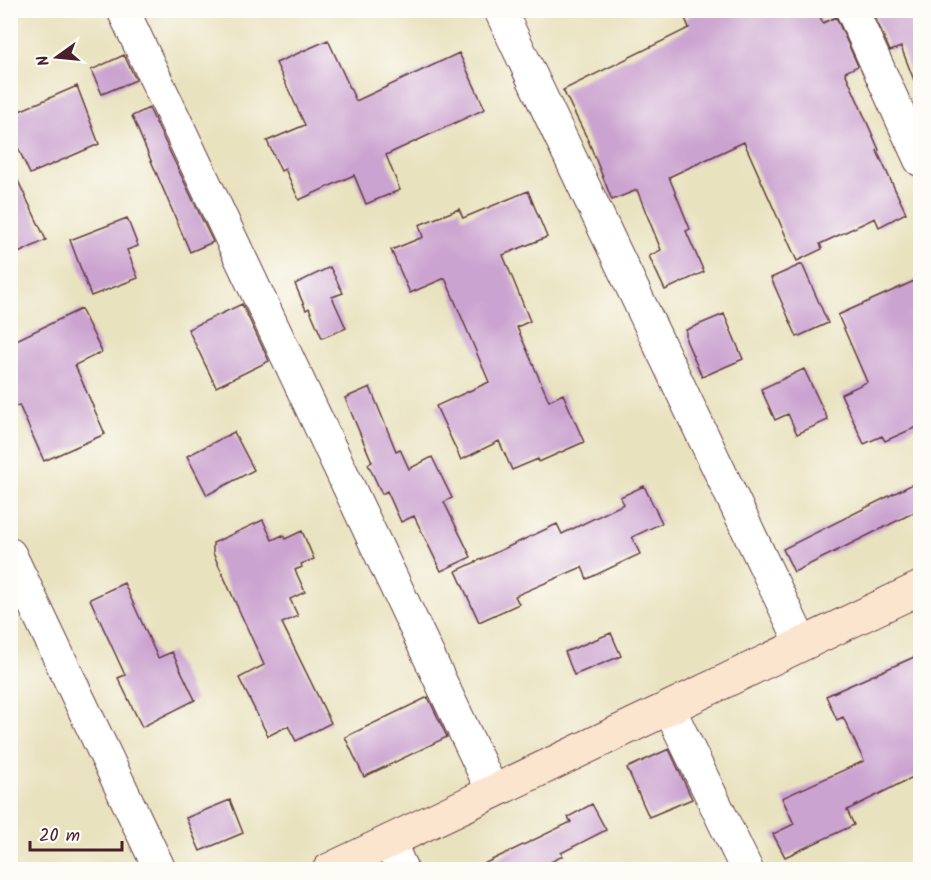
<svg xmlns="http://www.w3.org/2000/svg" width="931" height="880" font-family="Kalam,sans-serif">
	<rect width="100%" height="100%" fill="#fdfcf7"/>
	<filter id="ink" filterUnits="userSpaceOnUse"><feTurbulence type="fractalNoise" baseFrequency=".0167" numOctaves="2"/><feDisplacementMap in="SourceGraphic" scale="12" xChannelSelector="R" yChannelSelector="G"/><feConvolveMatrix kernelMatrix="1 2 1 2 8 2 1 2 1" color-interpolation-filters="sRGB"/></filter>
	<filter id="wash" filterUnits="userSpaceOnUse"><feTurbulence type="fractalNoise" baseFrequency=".008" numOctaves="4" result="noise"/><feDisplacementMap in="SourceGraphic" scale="24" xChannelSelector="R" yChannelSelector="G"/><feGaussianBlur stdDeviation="1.35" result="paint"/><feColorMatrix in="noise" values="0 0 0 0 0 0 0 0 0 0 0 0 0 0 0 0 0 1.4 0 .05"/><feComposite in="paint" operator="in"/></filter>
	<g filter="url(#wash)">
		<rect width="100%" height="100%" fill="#e9e2bf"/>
		<g id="blocks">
			<!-- building -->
			<path fill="#cba3d0" d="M 702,10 L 817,10 L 823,23 L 836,17 L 858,66 L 845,72 L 879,150 L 877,151 L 906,213 L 879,227 L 875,218 L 820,244 L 822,249 L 797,261 L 744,142 L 669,177 L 690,229 L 686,231 L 704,272 L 665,290 L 649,256 L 661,250 L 637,190 L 612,200 L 588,140 L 563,90 L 689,28 L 685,18 Z
				M 872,10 L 921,10 L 921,92 L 919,93 L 901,47 L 890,51 Z
				M 328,40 L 356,101 L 459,53 L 485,109 L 386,155 L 400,190 L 366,204 L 354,175 L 299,200 L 285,169 L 281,171 L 267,141 L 305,125 L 276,63 Z
				M 124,55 L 136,80 L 102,94 L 91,70 Z
				M 77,86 L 99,144 L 30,174 L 10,130 L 10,115 Z
				M 149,108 L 213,242 L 190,252 L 132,116 Z
				M 10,164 L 46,240 L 10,257 Z
				M 528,191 L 547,237 L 503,255 L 530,321 L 517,327 L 549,401 L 563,394 L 584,442 L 539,462 L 538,459 L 512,470 L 499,441 L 461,460 L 436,406 L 489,382 L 445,278 L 410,293 L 391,250 L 423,237 L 419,225 L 459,209 L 463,218 Z
				M 127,218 L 138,246 L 127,250 L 138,278 L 91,296 L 70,240 Z
				M 802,264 L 828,323 L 797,337 L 771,278 Z
				M 330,267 L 343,293 L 332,297 L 346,328 L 322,338 L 309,308 L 306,310 L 295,284 Z
				M 921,278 L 921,425 L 885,441 L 882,436 L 864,444 L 841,394 L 867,382 L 838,315 Z
				M 242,304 L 269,361 L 216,387 L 188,329 Z
				M 81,309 L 102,352 L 75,365 L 105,434 L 44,461 L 19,405 L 10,409 L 10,343 Z
				M 724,314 L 743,359 L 702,377 L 686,340 L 686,330 Z
				M 804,369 L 828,420 L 797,434 L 788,414 L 775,420 L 761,389 Z
				M 370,387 L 396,451 L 400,449 L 409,469 L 432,457 L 452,498 L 444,502 L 471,557 L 441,571 L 414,516 L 401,522 L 387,491 L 382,494 L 368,464 L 372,462 L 345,398 Z
				M 234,432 L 254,470 L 207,495 L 187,456 Z
				M 921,480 L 921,509 L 794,572 L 783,549 Z
				M 644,486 L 662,523 L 632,537 L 640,554 L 587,579 L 582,567 L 515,596 L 519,604 L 479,622 L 456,571 L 557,524 L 562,534 L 624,504 L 620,497 Z
				M 263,520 L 272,540 L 283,535 L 285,539 L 302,531 L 314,559 L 301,564 L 302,567 L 295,570 L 305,592 L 290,599 L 298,616 L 282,623 L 331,723 L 296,741 L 288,726 L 268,736 L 239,678 L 264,665 L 213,553 L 213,543 Z
				M 124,583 L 158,658 L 172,652 L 195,700 L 142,727 L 118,678 L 125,675 L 90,599 Z
				M 611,633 L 621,656 L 574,675 L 565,652 Z
				M 921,654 L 921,773 L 847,810 L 854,825 L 785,857 L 773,834 L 794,824 L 782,798 L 864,761 L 843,717 L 837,720 L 826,696 Z
				M 428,697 L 447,737 L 364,777 L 345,737 Z
				M 669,749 L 692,799 L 649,817 L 627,768 Z
				M 230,800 L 243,833 L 200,851 L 186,818 Z
				M 592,804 L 606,830 L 561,853 L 563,856 L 534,870 L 471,870 L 571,822 L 568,817 Z"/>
		</g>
	</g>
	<g filter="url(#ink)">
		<use href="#blocks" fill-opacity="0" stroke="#623c41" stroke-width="1.5"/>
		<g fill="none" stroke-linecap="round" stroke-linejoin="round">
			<defs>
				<path id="street" d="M 123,10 L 493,792
					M 500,10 L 802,644
					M 852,10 L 920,160
					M 10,554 L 160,870
					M 669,708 L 747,870
					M 389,841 L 402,870"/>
				<path id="secondary" d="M 329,870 L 920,588"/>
			</defs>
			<!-- street casing -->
			<use href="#street" stroke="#623c41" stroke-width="34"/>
			<!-- secondary casing -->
			<use href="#secondary" stroke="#623c41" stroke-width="35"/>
			<!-- street -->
			<use href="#street" stroke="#fff" stroke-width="32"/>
			<!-- secondary -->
			<use href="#secondary" stroke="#fbe5cf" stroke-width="33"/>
		</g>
	</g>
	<!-- margin -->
	<rect width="931" height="880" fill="none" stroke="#fdfcf7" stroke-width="36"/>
	<!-- north arrow -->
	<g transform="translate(57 57) rotate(255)" stroke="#fdfcf7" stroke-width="4.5" paint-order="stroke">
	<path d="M0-4.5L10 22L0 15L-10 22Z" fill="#4a1f2b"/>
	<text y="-9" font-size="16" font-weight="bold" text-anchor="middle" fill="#4a1f2b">N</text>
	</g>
	<!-- scale -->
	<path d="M30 841v9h92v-9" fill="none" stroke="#4a1f2b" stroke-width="3"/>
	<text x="39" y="841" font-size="18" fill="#4a1f2b" stroke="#fdfcf7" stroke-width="4.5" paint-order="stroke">20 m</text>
</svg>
